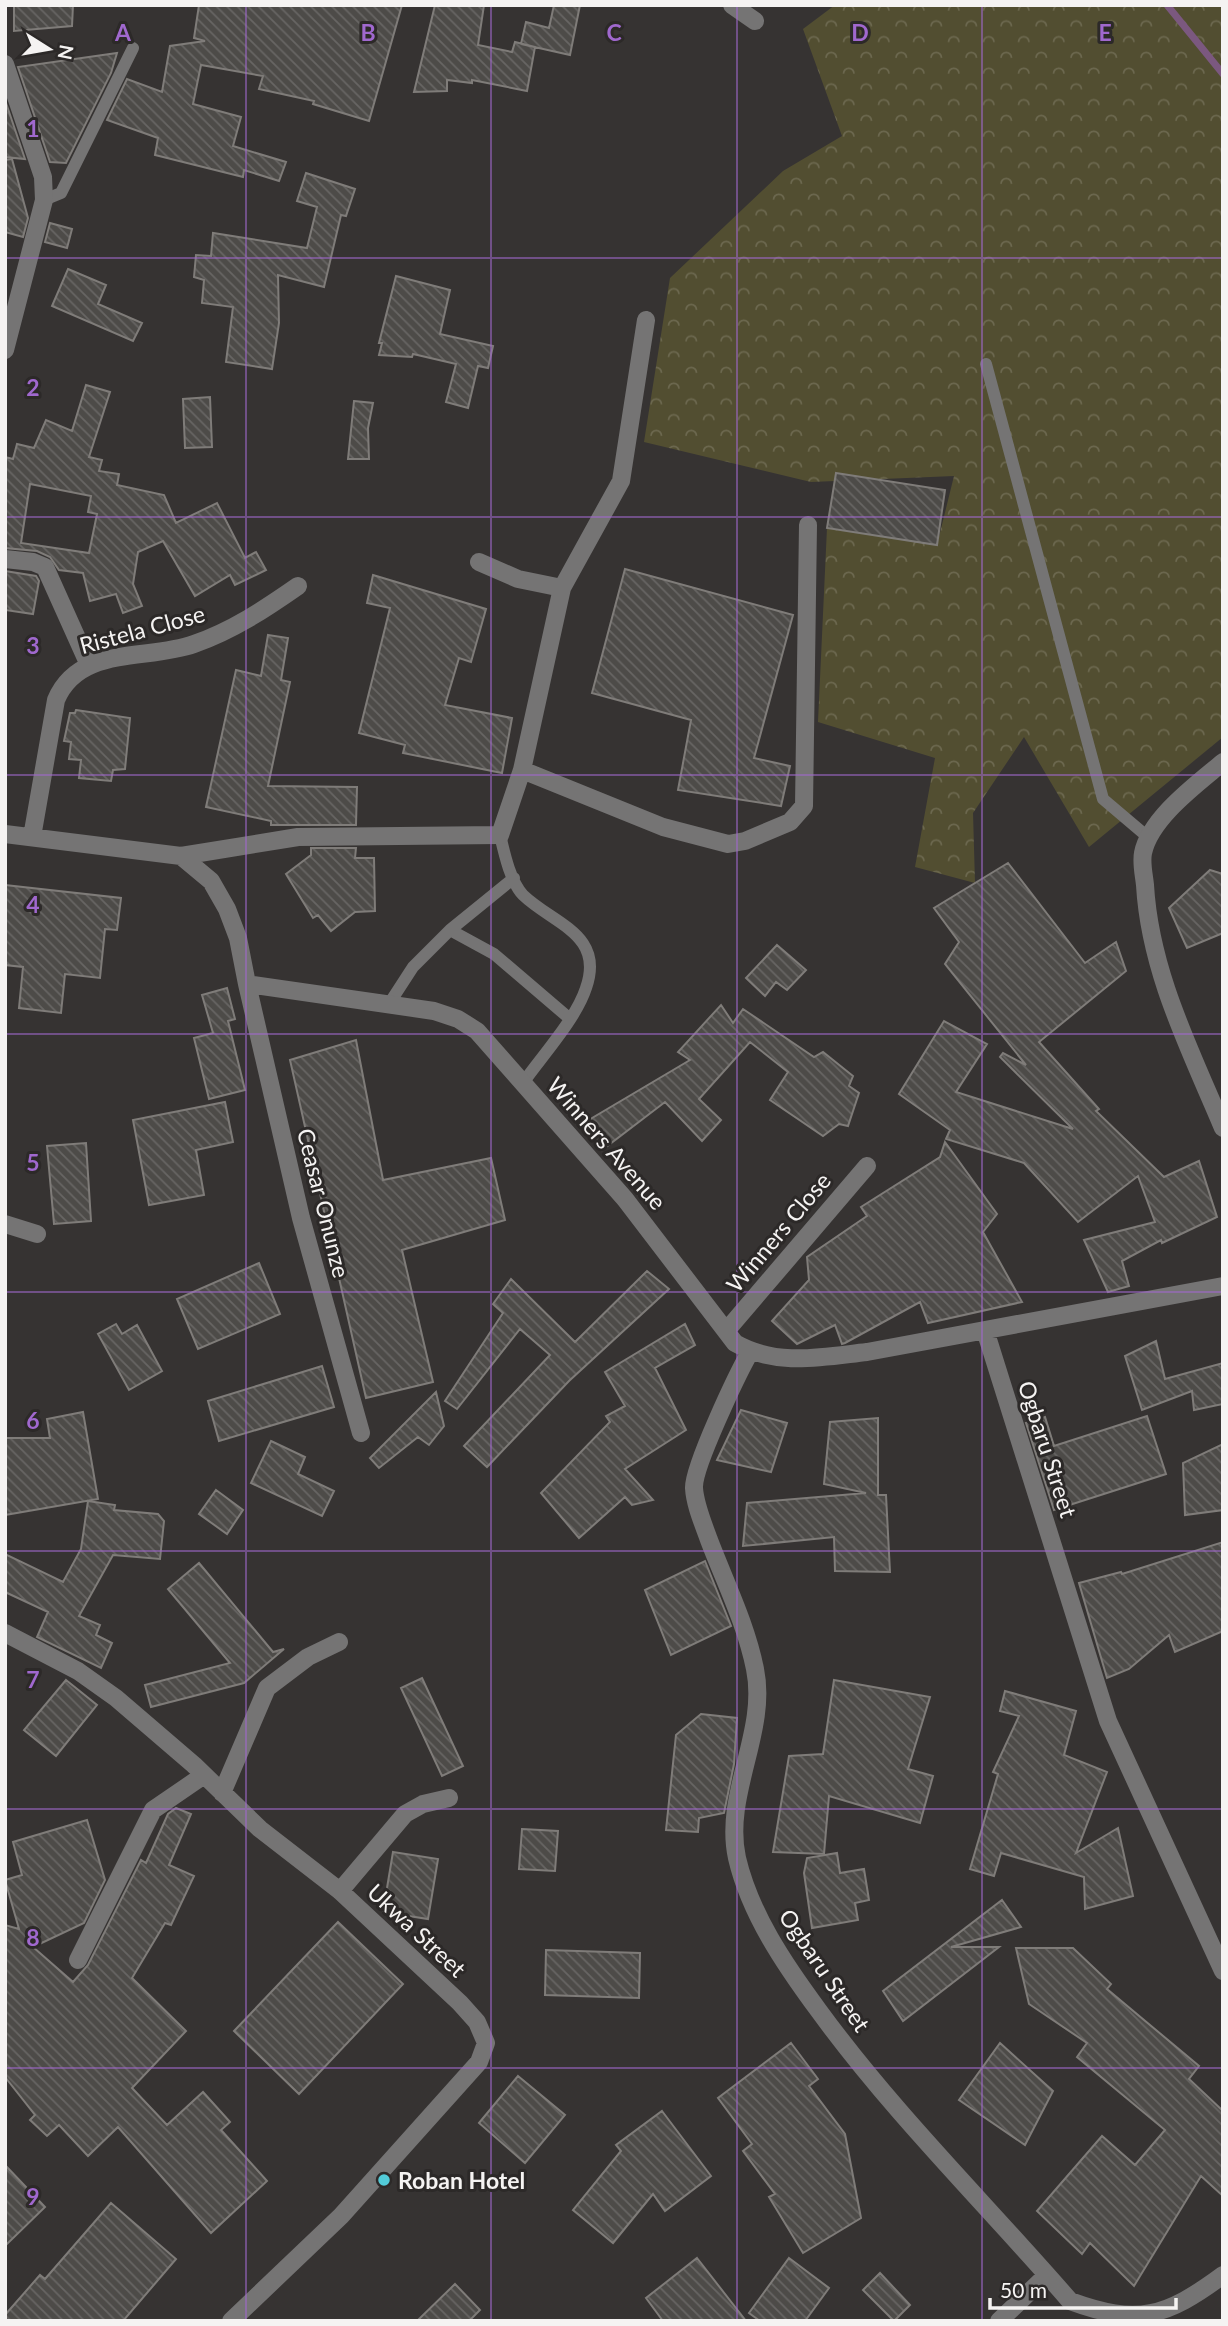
<svg xmlns="http://www.w3.org/2000/svg" width="1228" height="2326" font-family="Lato,sans-serif">
	<defs>
		<pattern id="forest-crowns" width="20" height="18" patternUnits="userSpaceOnUse" patternTransform="scale(1.75)"><rect width="20" height="18" fill="#524e31"/><path d="M2 6a3 3 0 1 1 6 0M12 15a3 3 0 1 1 6 0" fill="none" stroke="#6c684f"/></pattern>
		<pattern id="building-back-hatch" width="6" height="6" patternUnits="userSpaceOnUse" patternTransform="scale(1.75)"><rect width="6" height="6" fill="#4d4b48"/><path d="M-1 5l2 2M0 0l6 6M5-1l2 2" fill="none" stroke="#676563"/></pattern>
	</defs>
	<rect width="100%" height="100%" fill="#363332"/>
	<!-- forest -->
	<path fill="url(#forest-crowns)" d="M 835,5 L 1223,5 L 1223,737 L 1089,847 L 1024,737 L 973,813 L 975,883 L 915,867 L 935,758 L 818,722 L 827,528 L 937,545 L 954,476 L 811,482 L 644,442 L 670,278 L 783,171 L 842,136 L 803,29 Z"/>
	<g fill="none" stroke-linecap="round" stroke-linejoin="round">
		<!-- stream -->
		<path stroke="#7b587f" stroke-width="7" d="M 1167,5 L 1223,74"/>
	</g>
	<!-- building -->
	<path fill="url(#building-back-hatch)" stroke="#7f7c79" stroke-width="2" fill-rule="evenodd" d="M 14,5 L 73,5 L 72,26 L 14,31 Z
		M 199,5 L 402,5 L 369,121 L 313,104 L 314,101 L 259,89 L 263,76 L 201,65 L 193,104 L 241,117 L 233,146 L 286,162 L 279,181 L 244,170 L 243,177 L 155,155 L 158,138 L 107,120 L 127,79 L 162,92 L 170,46 L 205,41 L 194,38 Z
		M 435,5 L 484,5 L 478,45 L 512,52 L 515,42 L 535,47 L 527,91 L 472,80 L 472,83 L 447,80 L 447,91 L 414,92 Z
		M 554,5 L 580,5 L 570,55 L 521,44 L 526,22 L 549,28 Z
		M 117,53 L 111,73 L 66,163 L 50,162 L 18,67 Z
		M 5,100 L 25,159 L 5,157 Z
		M 12,159 L 28,218 L 23,237 L 5,232 L 5,160 Z
		M 306,173 L 355,189 L 346,216 L 341,215 L 324,287 L 278,275 L 279,323 L 272,369 L 226,362 L 233,307 L 202,303 L 204,280 L 194,277 L 196,255 L 211,256 L 213,233 L 307,248 L 317,207 L 297,201 Z
		M 50,223 L 72,229 L 67,248 L 45,242 Z
		M 68,269 L 106,285 L 98,304 L 142,323 L 133,341 L 52,306 Z
		M 396,276 L 450,290 L 440,334 L 493,346 L 488,368 L 478,366 L 468,408 L 446,402 L 456,364 L 413,354 L 412,357 L 379,355 L 382,343 L 379,343 Z
		M 86,385 L 110,392 L 89,457 L 102,460 L 99,471 L 119,474 L 117,485 L 164,495 L 176,523 L 217,503 L 245,558 L 256,552 L 266,570 L 235,585 L 230,575 L 195,596 L 163,541 L 138,552 L 133,584 L 142,606 L 123,613 L 116,594 L 90,601 L 83,573 L 59,570 L 50,557 L 37,551 L 5,548 L 5,457 L 13,459 L 17,444 L 34,448 L 46,420 L 72,431 ZM 30,484 L 91,496 L 88,512 L 97,514 L 89,553 L 21,543 Z
		M 210,397 L 212,447 L 185,448 L 183,399 Z
		M 354,401 L 373,403 L 368,428 L 369,459 L 348,459 Z
		M 836,473 L 945,490 L 937,545 L 827,528 Z
		M 625,569 L 793,615 L 754,758 L 790,766 L 781,806 L 678,790 L 691,720 L 592,693 Z
		M 5,571 L 36,576 L 39,581 L 33,614 L 5,610 Z
		M 373,575 L 486,609 L 471,662 L 459,658 L 445,705 L 512,718 L 502,773 L 403,753 L 405,745 L 359,733 L 390,608 L 367,603 Z
		M 268,635 L 288,638 L 281,680 L 290,682 L 268,786 L 357,787 L 356,825 L 271,825 L 271,821 L 206,807 L 236,670 L 261,676 Z
		M 76,710 L 130,718 L 125,769 L 113,770 L 111,781 L 79,778 L 81,760 L 69,759 L 71,742 L 64,741 L 70,713 L 75,713 Z
		M 311,848 L 356,848 L 355,858 L 374,858 L 375,911 L 355,912 L 331,931 L 318,915 L 313,918 L 286,874 L 311,855 Z
		M 1008,863 L 1085,963 L 1116,942 L 1126,971 L 1039,1042 L 1099,1109 L 1096,1111 L 1164,1177 L 1199,1161 L 1217,1217 L 1162,1243 L 1161,1240 L 1122,1261 L 1129,1286 L 1108,1292 L 1084,1240 L 1155,1222 L 1138,1176 L 1078,1222 L 1024,1163 L 946,1139 L 950,1130 L 899,1094 L 944,1021 L 987,1044 L 956,1092 L 1073,1129 L 1000,1057 L 1003,1053 L 1026,1065 L 945,964 L 959,942 L 934,908 Z
		M 1210,870 L 1223,874 L 1223,933 L 1187,948 L 1169,908 Z
		M 5,885 L 121,898 L 117,930 L 105,929 L 100,978 L 65,974 L 61,1013 L 19,1008 L 23,967 L 5,965 Z
		M 777,945 L 806,970 L 787,990 L 776,982 L 765,996 L 746,978 Z
		M 227,988 L 235,1019 L 228,1021 L 245,1090 L 209,1099 L 194,1038 L 213,1033 L 202,995 Z
		M 721,1005 L 733,1023 L 743,1009 L 814,1057 L 823,1052 L 853,1076 L 849,1086 L 859,1093 L 848,1126 L 839,1124 L 823,1136 L 770,1100 L 788,1072 L 750,1042 L 699,1099 L 721,1120 L 702,1141 L 665,1102 L 602,1150 L 582,1124 L 690,1060 L 678,1052 Z
		M 356,1040 L 383,1180 L 491,1158 L 505,1220 L 402,1250 L 433,1382 L 366,1398 L 290,1060 Z
		M 225,1102 L 233,1142 L 196,1150 L 204,1195 L 149,1205 L 133,1120 Z
		M 945,1142 L 997,1214 L 983,1232 L 1022,1302 L 928,1323 L 920,1302 L 845,1343 L 842,1344 L 835,1325 L 797,1344 L 772,1321 L 809,1280 L 807,1257 L 867,1216 L 861,1207 L 940,1157 Z
		M 86,1143 L 91,1221 L 54,1224 L 47,1146 Z
		M 259,1263 L 280,1314 L 198,1349 L 177,1299 Z
		M 647,1271 L 669,1289 L 569,1381 L 487,1467 L 464,1446 L 550,1355 L 520,1329 L 457,1409 L 445,1401 L 503,1313 L 493,1304 L 511,1279 L 575,1342 Z
		M 116,1324 L 122,1334 L 137,1325 L 162,1371 L 129,1390 L 98,1334 Z
		M 685,1324 L 695,1345 L 655,1368 L 686,1430 L 625,1469 L 653,1500 L 632,1505 L 625,1497 L 579,1538 L 541,1493 L 610,1422 L 606,1416 L 625,1406 L 605,1372 Z
		M 1156,1341 L 1165,1379 L 1223,1363 L 1223,1404 L 1194,1410 L 1192,1391 L 1142,1410 L 1125,1356 Z
		M 322,1366 L 334,1407 L 219,1441 L 208,1401 Z
		M 436,1392 L 444,1426 L 429,1445 L 418,1437 L 379,1468 L 370,1458 Z
		M 741,1410 L 787,1423 L 771,1472 L 717,1460 Z
		M 83,1412 L 98,1499 L 5,1515 L 5,1438 L 50,1438 L 47,1419 Z
		M 1147,1416 L 1166,1474 L 1054,1510 L 1026,1423 L 1045,1417 L 1054,1446 Z
		M 878,1418 L 878,1495 L 886,1495 L 890,1572 L 835,1571 L 834,1537 L 743,1546 L 747,1503 L 866,1493 L 824,1484 L 830,1422 Z
		M 271,1441 L 305,1457 L 298,1474 L 334,1491 L 322,1516 L 251,1483 Z
		M 1223,1444 L 1223,1510 L 1185,1515 L 1183,1463 Z
		M 216,1490 L 243,1510 L 227,1534 L 199,1514 Z
		M 88,1501 L 115,1505 L 114,1510 L 158,1514 L 164,1521 L 160,1559 L 113,1555 L 79,1616 L 100,1625 L 96,1635 L 112,1643 L 101,1668 L 37,1637 L 48,1612 L 5,1592 L 5,1554 L 63,1582 L 81,1549 Z
		M 1223,1542 L 1223,1631 L 1175,1652 L 1169,1635 L 1129,1669 L 1107,1678 L 1079,1583 L 1121,1572 L 1122,1574 Z
		M 705,1561 L 731,1626 L 671,1655 L 645,1590 Z
		M 199,1563 L 273,1652 L 284,1649 L 244,1683 L 151,1707 L 145,1685 L 230,1663 L 168,1589 Z
		M 422,1678 L 463,1766 L 442,1776 L 401,1688 Z
		M 66,1680 L 97,1705 L 56,1756 L 24,1730 Z
		M 834,1680 L 930,1697 L 908,1769 L 933,1776 L 920,1823 L 829,1796 L 824,1854 L 773,1852 L 789,1756 L 823,1754 Z
		M 1005,1691 L 1076,1711 L 1064,1755 L 1107,1772 L 1076,1853 L 1118,1828 L 1133,1896 L 1085,1909 L 1084,1877 L 1001,1853 L 994,1876 L 970,1869 L 998,1774 L 993,1772 L 1019,1716 L 1000,1711 Z
		M 701,1714 L 737,1718 L 734,1764 L 724,1813 L 699,1818 L 698,1832 L 666,1830 L 676,1735 Z
		M 176,1808 L 191,1814 L 169,1865 L 194,1876 L 171,1925 L 165,1923 L 132,1978 L 186,2031 L 132,2088 L 167,2125 L 203,2092 L 230,2122 L 221,2130 L 267,2181 L 211,2233 L 118,2127 L 88,2156 L 59,2125 L 47,2136 L 30,2120 L 35,2115 L 5,2077 L 5,1925 L 19,1929 L 5,1880 L 22,1875 L 13,1842 L 87,1820 L 105,1880 L 84,1923 L 33,1947 L 73,1982 L 88,1965 L 141,1860 L 146,1863 L 168,1814 Z
		M 522,1829 L 558,1831 L 555,1871 L 519,1869 Z
		M 393,1852 L 438,1859 L 428,1919 L 383,1912 Z
		M 837,1853 L 840,1873 L 864,1869 L 869,1900 L 855,1903 L 858,1920 L 812,1928 L 804,1873 L 807,1858 Z
		M 1002,1900 L 1021,1927 L 951,1947 L 999,1947 L 903,2021 L 883,1991 Z
		M 338,1922 L 403,1984 L 299,2094 L 234,2031 Z
		M 1016,1948 L 1073,1948 L 1111,1984 L 1107,1989 L 1199,2066 L 1189,2079 L 1223,2111 L 1223,2196 L 1201,2176 L 1134,2286 L 1090,2243 L 1082,2254 L 1037,2211 L 1102,2136 L 1135,2165 L 1165,2130 L 1077,2057 L 1087,2043 L 1029,2004 Z
		M 546,1950 L 640,1953 L 639,1998 L 545,1995 Z
		M 791,2043 L 818,2079 L 809,2086 L 845,2134 L 861,2218 L 803,2253 L 769,2197 L 775,2194 L 743,2151 L 752,2144 L 718,2098 Z
		M 1000,2043 L 1053,2091 L 1025,2145 L 959,2100 Z
		M 518,2076 L 565,2115 L 525,2163 L 479,2123 Z
		M 662,2111 L 711,2176 L 665,2211 L 653,2194 L 613,2243 L 573,2210 L 621,2151 L 616,2145 Z
		M 5,2165 L 45,2207 L 5,2246 Z
		M 111,2203 L 176,2259 L 123,2321 L 5,2321 L 5,2315 L 40,2275 L 45,2279 Z
		M 697,2258 L 746,2321 L 663,2321 L 646,2298 Z
		M 789,2258 L 829,2288 L 805,2321 L 760,2321 L 749,2313 Z
		M 880,2273 L 910,2305 L 894,2321 L 863,2290 Z
		M 455,2284 L 480,2310 L 469,2321 L 417,2321 Z"/>
	<g fill="none" stroke-linecap="round" stroke-linejoin="round">
		<!-- service -->
		<path stroke="#757474" stroke-width="12" d="M 44,200 L 61,193 L 133,48
			M 986,364 L 1103,799 L 1149,838
			M 500,835 C 504,852 510,881 523,895 C 553,924 605,934 586,988 C 576,1019 542,1056 523,1083
			M 450,930 L 494,954 L 569,1018
			M 389,1004 L 413,967 L 450,930 L 514,878"/>
		<!-- minor -->
		<path stroke="#757474" stroke-width="18" d="M 732,5 L 755,21
			M 5,64 L 43,177 L 44,200 L 5,350
			M 5,559 L 33,562 L 45,567 L 89,665
			M 479,562 L 518,579 L 562,588
			M 522,770 L 663,827 L 728,844 L 745,841 L 790,822 L 804,806 L 808,525
			M 5,834 L 181,856 L 211,881 L 227,909 L 238,938 L 247,984 L 434,1011 L 458,1019 L 477,1031 L 625,1199 L 735,1343 C 777,1367 822,1357 867,1352 L 1223,1286
			M 32,837 L 56,700 C 79,645 147,661 194,644 C 232,631 265,609 298,586
			M 181,856 L 298,837 L 500,835 L 522,770 L 562,588 L 621,481 L 646,320
			M 247,984 L 301,1218 L 361,1433
			M 5,1224 L 37,1234
			M 727,1330 L 867,1166
			M 985,1330 L 1108,1721 L 1223,1971
			M 750,1352 C 738,1373 693,1467 694,1488 C 695,1505 703,1523 709,1540 C 725,1582 746,1624 755,1669 C 768,1732 723,1794 737,1858 C 750,1914 785,1965 819,2011 C 895,2115 986,2204 1070,2301 C 1138,2326 1166,2317 1223,2275
			M 5,1633 L 78,1671 L 116,1698 L 194,1765 L 260,1829 L 340,1891 L 460,2003 L 477,2022 L 486,2043 L 479,2062 L 341,2216 L 231,2321
			M 222,1793 L 267,1688 L 308,1657 L 339,1642
			M 340,1891 L 405,1814 L 423,1804 L 449,1798
			M 78,1960 L 153,1810 L 204,1775
			M 999,2321 L 1047,2275"/>
		<!-- tertiary -->
		<path stroke="#757474" stroke-width="18" d="M 1223,762 C 1197,784 1150,818 1143,853 C 1141,863 1144,875 1145,885 C 1150,972 1190,1049 1223,1128"/>
	</g>
	<!-- grid -->
	<path fill="none" stroke="#a068ce" stroke-width="2" stroke-opacity="0.55" d="M 246,5 L 246,2321M 491,5 L 491,2321M 737,5 L 737,2321M 982,5 L 982,2321M 5,258 L 1223,258M 5,517 L 1223,517M 5,775 L 1223,775M 5,1034 L 1223,1034M 5,1292 L 1223,1292M 5,1551 L 1223,1551M 5,1809 L 1223,1809M 5,2068 L 1223,2068"/>
	<!-- markers -->
	<circle fill="#52cbd8" stroke="#2c2928" stroke-width="2.5" cx="384" cy="2180" r="7"/>
	<g text-anchor="middle" dominant-baseline="central" stroke-width="6" stroke-linejoin="round" paint-order="stroke">
		<!-- street labels -->
		<g font-size="23" fill="#f5f3f2" stroke="#2c2928">
			<text transform="translate(142 629) rotate(-15)">Ristela Close</text>
			<text transform="translate(607 1143) rotate(49)">Winners Avenue</text>
			<text transform="translate(324 1203) rotate(76)">Ceasar Onunze</text>
			<text transform="translate(778 1232) rotate(-50)">Winners Close</text>
			<text transform="translate(1048 1449) rotate(72)">Ogbaru Street</text>
			<text transform="translate(417 1930) rotate(43)">Ukwa Street</text>
			<text transform="translate(825 1970) rotate(56)">Ogbaru Street</text>
		</g>
		<!-- poi labels -->
		<g font-size="23" font-weight="bold" fill="#f5f3f2" stroke="#2c2928" text-anchor="start">
			<text x="398" y="2180">Roban Hotel</text>
		</g>
	</g>
	<g font-size="23" text-anchor="middle" font-weight="bold" fill="#a068ce" stroke="#2c2928" stroke-width="6" stroke-linejoin="round" paint-order="stroke">
		<text x="123" y="41">A</text>
		<text x="368" y="41">B</text>
		<text x="614" y="41">C</text>
		<text x="860" y="41">D</text>
		<text x="1105" y="41">E</text>
		<text x="33" y="137">1</text>
		<text x="33" y="396">2</text>
		<text x="33" y="654">3</text>
		<text x="33" y="913">4</text>
		<text x="33" y="1171">5</text>
		<text x="33" y="1429">6</text>
		<text x="33" y="1688">7</text>
		<text x="33" y="1946">8</text>
		<text x="33" y="2205">9</text>
	</g>
	<!-- border -->
	<rect width="1228" height="2326" fill="none" stroke="#f5f3f2" stroke-width="14"/>
	<!-- north arrow -->
	<g transform="translate(49 49) rotate(101)" stroke="#2c2928" stroke-width="5" paint-order="stroke">
	<path d="M0-5L12 26L0 18L-12 26Z" fill="#f5f3f2"/>
	<text y="-10" font-size="19" font-weight="bold" text-anchor="middle" fill="#f5f3f2">N</text>
	</g>
	<!-- scale -->
	<path d="M990 2298v10h186v-10" fill="none" stroke="#f5f3f2" stroke-width="3.5"/>
	<text x="1000" y="2298" font-size="21" fill="#f5f3f2" stroke="#2c2928" stroke-width="5" paint-order="stroke">50 m</text>
</svg>
